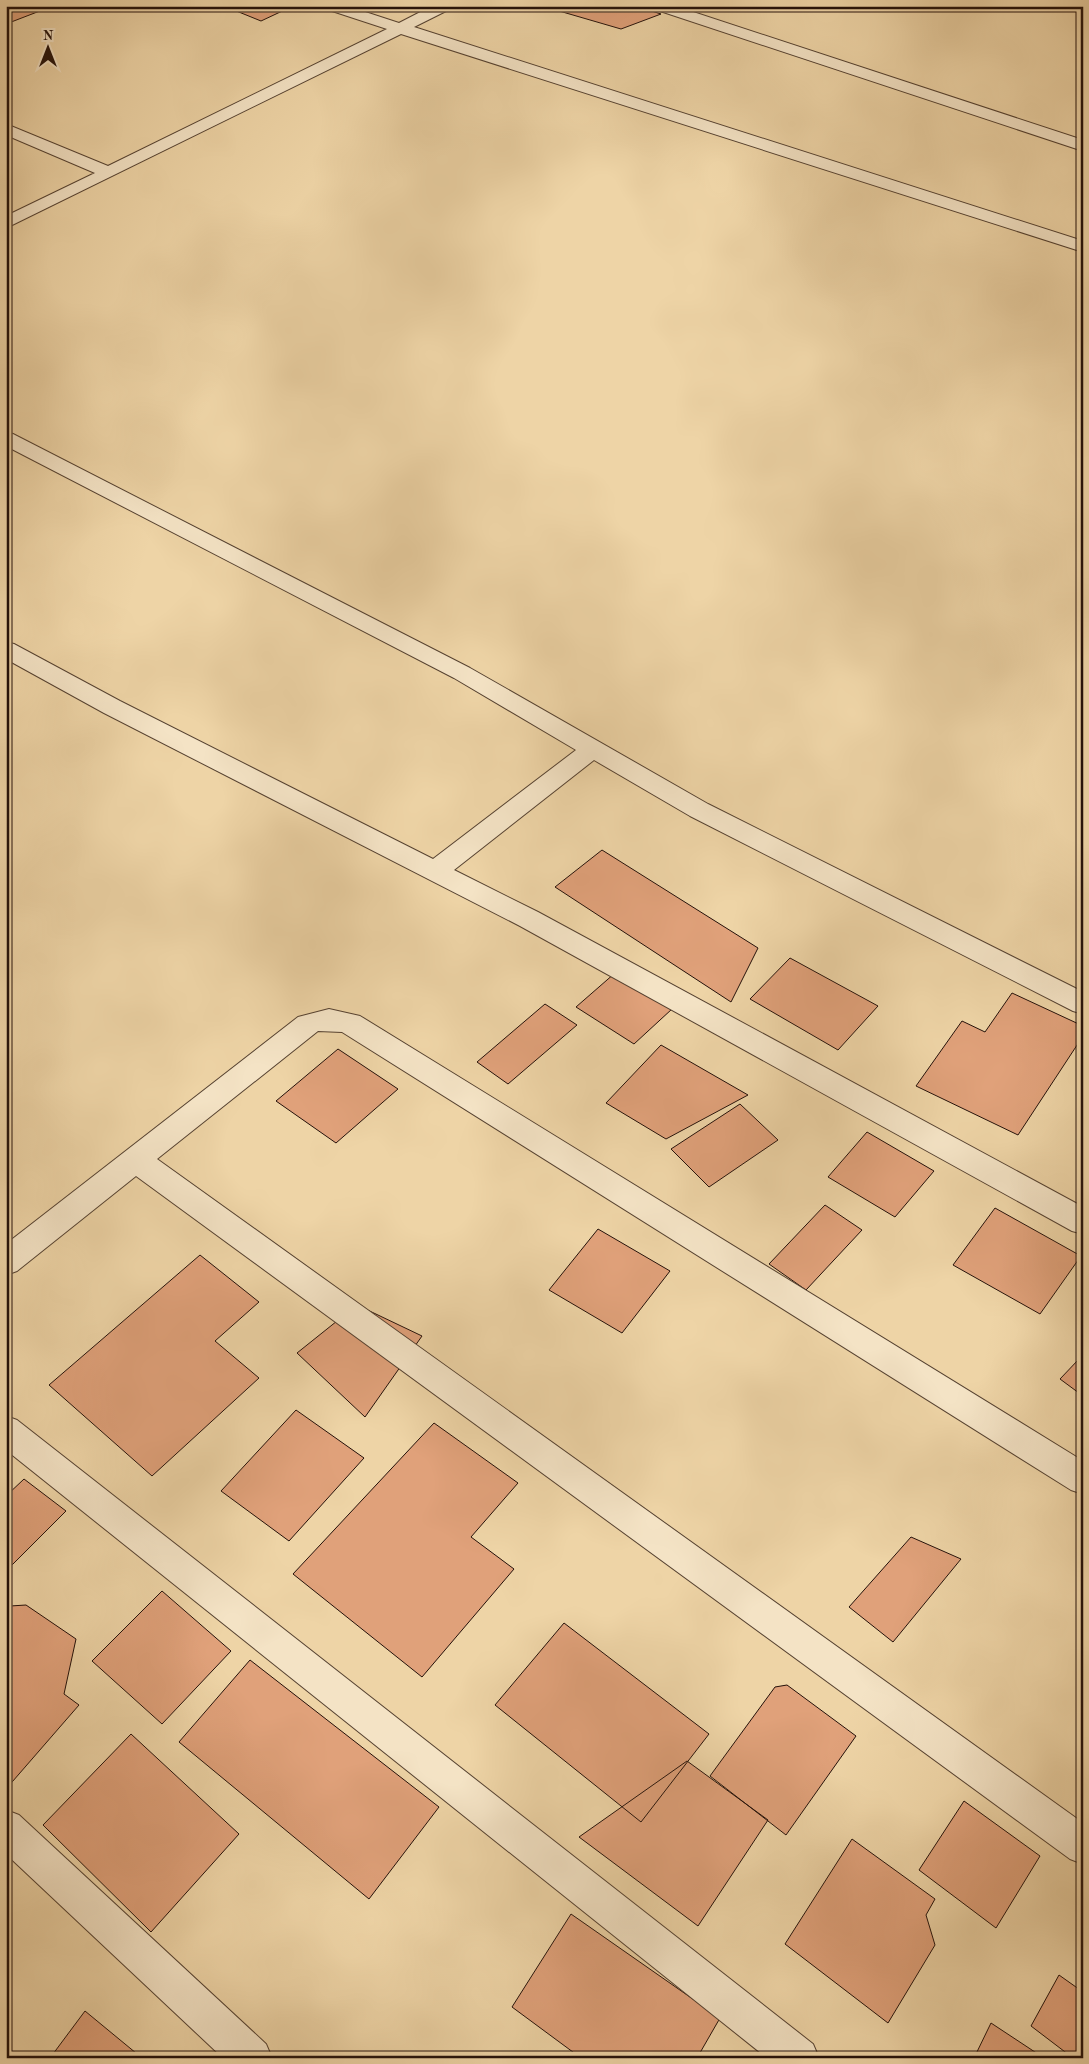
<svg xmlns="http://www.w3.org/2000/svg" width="1089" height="2064" font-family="'Old Standard TT',serif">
	<rect width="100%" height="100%" fill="#eed4a6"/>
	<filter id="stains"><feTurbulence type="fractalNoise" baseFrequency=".004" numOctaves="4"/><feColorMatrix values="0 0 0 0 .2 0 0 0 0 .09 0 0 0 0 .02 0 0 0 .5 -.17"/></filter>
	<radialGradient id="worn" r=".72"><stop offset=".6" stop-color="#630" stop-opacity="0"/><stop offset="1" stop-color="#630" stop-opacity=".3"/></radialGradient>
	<!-- building -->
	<path fill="#e0a17a" stroke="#24110a" d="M 6,6 L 39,6 L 45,9 L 6,24 Z
		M 233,6 L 293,6 L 261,21 L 229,8 Z
		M 542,6 L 636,6 L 661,14 L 621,29 Z
		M 602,850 L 758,948 L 731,1002 L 555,887 Z
		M 790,958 L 878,1006 L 838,1050 L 750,999 Z
		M 615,973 L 672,1009 L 634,1044 L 576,1007 Z
		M 1012,993 L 1083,1026 L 1083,1036 L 1018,1135 L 916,1086 L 962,1021 L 985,1032 Z
		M 545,1004 L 577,1025 L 508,1084 L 477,1062 Z
		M 661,1045 L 748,1095 L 666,1139 L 606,1103 Z
		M 338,1049 L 398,1089 L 336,1143 L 276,1101 Z
		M 740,1104 L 778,1140 L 709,1187 L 671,1149 Z
		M 867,1132 L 934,1171 L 895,1217 L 828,1177 Z
		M 825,1205 L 862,1230 L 806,1290 L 769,1264 Z
		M 995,1208 L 1081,1256 L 1040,1314 L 953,1265 Z
		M 598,1229 L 670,1271 L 622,1333 L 549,1290 Z
		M 200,1255 L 259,1302 L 215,1341 L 259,1378 L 152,1476 L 49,1385 Z
		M 357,1305 L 422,1336 L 365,1417 L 297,1353 Z
		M 1079,1359 L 1083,1362 L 1083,1396 L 1060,1379 Z
		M 296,1410 L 364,1458 L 289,1541 L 221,1491 Z
		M 434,1423 L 518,1483 L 471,1537 L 514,1569 L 422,1677 L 293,1574 Z
		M 24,1479 L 66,1511 L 6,1571 L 6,1496 Z
		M 911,1537 L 961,1559 L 893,1642 L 849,1607 Z
		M 162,1591 L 231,1651 L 162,1724 L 92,1661 Z
		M 26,1605 L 76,1639 L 64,1694 L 79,1705 L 6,1789 L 6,1610 L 10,1606 Z
		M 564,1623 L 709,1734 L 641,1822 L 495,1705 Z
		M 250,1660 L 439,1807 L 369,1899 L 179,1742 Z
		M 787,1685 L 856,1736 L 786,1835 L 710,1776 L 775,1687 Z
		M 131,1734 L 239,1834 L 151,1932 L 43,1825 Z
		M 687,1761 L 768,1820 L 698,1926 L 579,1837 Z
		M 964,1801 L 1040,1856 L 996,1928 L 919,1870 Z
		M 852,1839 L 935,1899 L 926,1915 L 935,1945 L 888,2023 L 785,1944 Z
		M 571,1914 L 720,2018 L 697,2058 L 581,2058 L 512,2007 Z
		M 1059,1975 L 1083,1992 L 1083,2058 L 1073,2058 L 1031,2026 Z
		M 85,2011 L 142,2058 L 50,2058 Z
		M 991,2023 L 1044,2058 L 974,2058 Z"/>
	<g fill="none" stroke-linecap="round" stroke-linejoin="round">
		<defs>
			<path id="minor" d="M 324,6 L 347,6 L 399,23 L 432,6 L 452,6 L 450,9 L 414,27 L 1083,241 L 1083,252 L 401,34 L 6,228 L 6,216 L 95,173 L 6,135 L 6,124 L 108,166 L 387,29 L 326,9 Z
				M 652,6 L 675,6 L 1083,140 L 1083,151 L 654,9 Z
				M 6,432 L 13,434 L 470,668 L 708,804 L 1083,992 L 1083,1014 L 1073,1011 L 690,816 L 594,760 L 454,870 L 538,912 L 1083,1207 L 1083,1234 L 1072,1231 L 520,926 L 104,713 L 6,659 L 6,642 L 14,644 L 120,701 L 433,859 L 576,750 L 454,678 L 6,446 Z
				M 329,1009 L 360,1016 L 1083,1461 L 1083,1494 L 1071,1490 L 342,1032 L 318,1031 L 157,1159 L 1083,1823 L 1083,1864 L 1070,1859 L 136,1176 L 17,1271 L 6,1275 L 6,1244 L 298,1017 Z
				M 6,1416 L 17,1420 L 813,2044 L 819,2058 L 767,2058 L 6,1450 Z
				M 6,1810 L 19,1815 L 266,2044 L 272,2058 L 223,2058 L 6,1854 Z"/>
		</defs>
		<!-- minor casing -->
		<use href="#minor" stroke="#564231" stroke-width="2"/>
		<!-- minor -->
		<use href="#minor" fill="#f4e3c5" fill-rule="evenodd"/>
	</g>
	<!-- margin -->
	<rect width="1089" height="2064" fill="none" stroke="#eed4a6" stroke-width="25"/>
	<rect x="8" y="8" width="1074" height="2049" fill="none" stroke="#24110a" stroke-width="2.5"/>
	<rect x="12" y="12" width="1064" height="2039" fill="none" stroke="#24110a"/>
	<!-- north arrow -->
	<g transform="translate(48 48)" stroke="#f4e3c5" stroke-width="4" paint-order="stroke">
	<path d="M0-4L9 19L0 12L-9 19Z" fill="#24110a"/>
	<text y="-8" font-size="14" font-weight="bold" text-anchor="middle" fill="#24110a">N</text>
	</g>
	<rect width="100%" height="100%" filter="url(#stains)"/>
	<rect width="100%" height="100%" fill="url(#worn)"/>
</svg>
